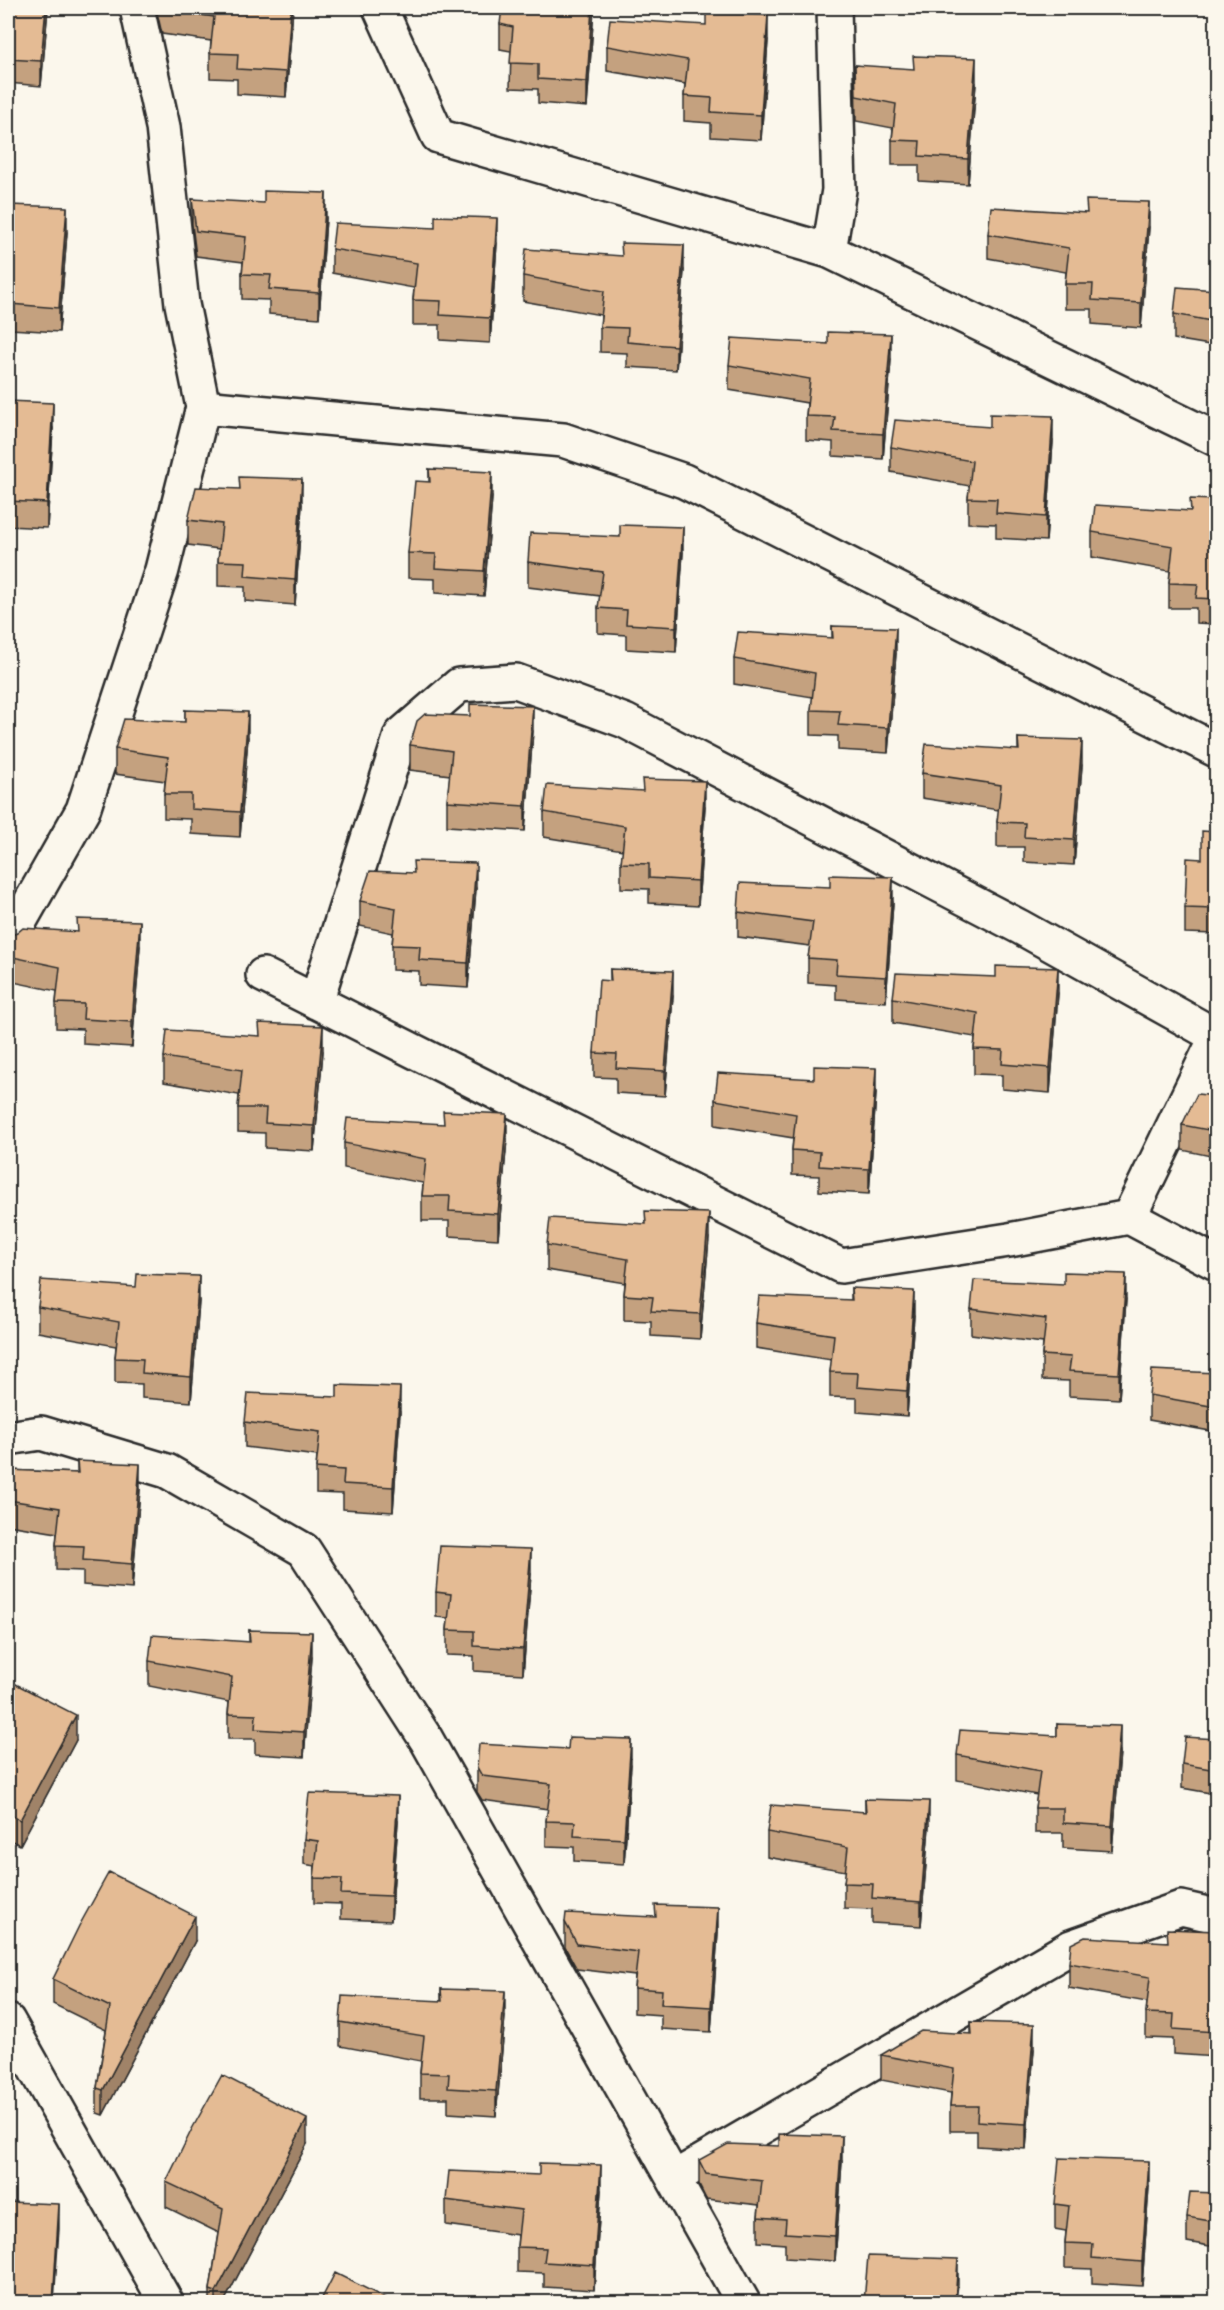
<svg xmlns="http://www.w3.org/2000/svg" width="1224" height="2310" font-family="Dekko,sans-serif">
	<rect width="100%" height="100%" fill="#fbf7ec"/>
	<filter id="ink" filterUnits="userSpaceOnUse"><feTurbulence type="fractalNoise" baseFrequency=".0167" numOctaves="2"/><feDisplacementMap in="SourceGraphic" scale="12" xChannelSelector="R" yChannelSelector="G"/><feConvolveMatrix kernelMatrix="1 2 1 2 8 2 1 2 1" color-interpolation-filters="sRGB"/></filter>
	<g filter="url(#ink)">
		<g fill="none" stroke-linecap="round" stroke-linejoin="round">
			<defs>
				<path id="minor" d="M 380,8 L 438,136 L 829,251 L 839,190 L 834,8
					M 829,251 L 1216,439
					M 203,407 L 563,440 L 684,481 L 1216,750
					M 8,942 L 83,810 L 162,570 L 203,407 L 182,304 L 163,127 L 137,8
					M 263,975 L 841,1266 L 1009,1240 L 1129,1217 L 1216,1263
					M 316,1002 L 401,735 L 459,685 L 516,681 L 625,721 L 1020,927 L 1216,1036
					M 1129,1217 L 1216,1038
					M 8,1438 L 41,1433 L 167,1471 L 304,1550 L 426,1739 L 743,2302
					M 8,2021 L 166,2302
					M 674,2178 L 1071,1947 L 1181,1908 L 1216,1916"/>
			</defs>
			<!-- minor casing -->
			<use href="#minor" stroke="#2b2b2b" stroke-width="38"/>
			<!-- minor -->
			<use href="#minor" stroke="#fbf7ec" stroke-width="33"/>
		</g>
		<!-- wall -->
		<path fill="#c4a17f" stroke="#2b2b2b" stroke-width="1.5" d="M 8,8 L 48,8 L 41,86 L 8,83 Z
			M 156,8 L 293,8 L 286,97 L 237,94 L 237,79 L 210,78 L 210,53 L 211,41 L 162,34 Z
			M 594,8 L 587,107 L 538,103 L 538,89 L 510,88 L 511,51 L 500,49 L 500,24 Z
			M 768,40 L 761,140 L 711,137 L 711,123 L 684,121 L 684,96 L 685,84 L 607,71 L 607,46 Z
			M 855,65 L 976,83 L 968,184 L 919,181 L 919,165 L 892,165 L 892,140 L 893,128 L 856,121 Z
			M 192,199 L 326,218 L 319,318 L 269,314 L 269,300 L 242,299 L 242,274 L 243,262 L 196,256 L 192,224 Z
			M 8,205 L 67,232 L 59,332 L 10,329 L 10,315 L 8,315 Z
			M 1149,227 L 1141,328 L 1092,324 L 1092,309 L 1065,309 L 1065,284 L 1066,272 L 988,258 L 988,234 Z
			M 435,228 L 497,243 L 490,343 L 440,340 L 440,325 L 413,325 L 413,300 L 414,288 L 332,273 L 332,249 Z
			M 684,270 L 676,370 L 627,367 L 627,353 L 600,352 L 600,327 L 601,315 L 523,301 L 523,276 Z
			M 1216,290 L 1216,346 L 1174,339 L 1174,314 Z
			M 828,344 L 891,359 L 883,459 L 833,456 L 833,442 L 806,440 L 806,416 L 807,403 L 729,390 L 729,365 Z
			M 8,401 L 53,428 L 47,528 L 8,526 Z
			M 1053,441 L 1046,541 L 996,538 L 996,524 L 968,523 L 968,498 L 970,486 L 891,472 L 891,447 Z
			M 429,469 L 492,497 L 484,596 L 435,593 L 435,579 L 408,578 L 408,553 L 429,482 Z
			M 1216,500 L 1216,624 L 1196,623 L 1196,608 L 1169,608 L 1169,583 L 1170,571 L 1092,557 L 1092,532 L 1190,511 Z
			M 302,504 L 295,605 L 245,601 L 245,587 L 218,586 L 218,561 L 219,549 L 188,545 L 188,520 Z
			M 683,552 L 676,652 L 626,649 L 626,635 L 598,633 L 598,608 L 600,596 L 528,587 L 528,562 Z
			M 832,626 L 896,653 L 888,753 L 838,750 L 838,736 L 811,735 L 811,710 L 813,697 L 734,684 L 734,659 L 832,638 Z
			M 185,710 L 248,737 L 240,837 L 191,834 L 191,819 L 164,818 L 164,794 L 165,781 L 115,774 L 115,749 L 185,722 Z
			M 533,731 L 525,831 L 447,826 L 447,801 L 450,775 L 410,770 L 410,745 Z
			M 1018,738 L 1082,765 L 1074,865 L 1024,862 L 1024,847 L 997,847 L 997,822 L 999,810 L 922,798 L 922,773 L 1018,750 Z
			M 705,806 L 698,906 L 649,903 L 649,889 L 621,888 L 621,863 L 623,850 L 544,837 L 544,812 Z
			M 1216,832 L 1216,934 L 1185,933 L 1185,908 L 1202,859 Z
			M 476,888 L 468,988 L 419,985 L 419,971 L 392,970 L 392,945 L 393,933 L 360,926 L 360,901 Z
			M 893,902 L 886,1002 L 836,999 L 836,985 L 808,983 L 808,958 L 810,946 L 738,937 L 738,912 Z
			M 8,936 L 140,946 L 132,1047 L 83,1044 L 83,1029 L 56,1028 L 56,1003 L 57,991 L 8,981 Z
			M 610,969 L 673,996 L 665,1096 L 616,1093 L 616,1078 L 594,1077 L 594,1053 L 610,981 Z
			M 1058,993 L 1050,1093 L 1002,1089 L 1002,1075 L 974,1074 L 974,1049 L 975,1037 L 893,1023 L 893,998 Z
			M 323,1051 L 314,1151 L 265,1148 L 265,1133 L 238,1132 L 238,1108 L 239,1095 L 164,1082 L 164,1057 Z
			M 876,1093 L 869,1194 L 819,1191 L 819,1176 L 792,1175 L 792,1150 L 793,1138 L 715,1125 L 715,1100 Z
			M 1216,1096 L 1216,1193 L 1210,1193 L 1210,1168 L 1211,1156 L 1182,1150 L 1182,1125 Z
			M 507,1139 L 498,1239 L 449,1236 L 449,1221 L 422,1221 L 422,1196 L 423,1183 L 344,1168 L 344,1143 Z
			M 709,1238 L 700,1339 L 651,1336 L 651,1321 L 624,1320 L 624,1295 L 625,1283 L 547,1270 L 547,1245 Z
			M 851,1288 L 914,1315 L 907,1416 L 857,1412 L 857,1398 L 830,1397 L 830,1372 L 832,1360 L 756,1348 L 756,1323 L 851,1300 Z
			M 1126,1299 L 1119,1399 L 1069,1396 L 1069,1381 L 1042,1380 L 1042,1355 L 1043,1343 L 971,1334 L 971,1309 Z
			M 199,1301 L 191,1402 L 142,1398 L 142,1384 L 115,1383 L 115,1358 L 116,1346 L 38,1332 L 38,1307 Z
			M 1216,1373 L 1216,1432 L 1149,1420 L 1149,1395 Z
			M 400,1412 L 393,1512 L 343,1509 L 343,1494 L 316,1493 L 316,1468 L 317,1456 L 245,1447 L 245,1422 Z
			M 77,1461 L 140,1489 L 132,1589 L 83,1585 L 83,1571 L 56,1570 L 56,1545 L 57,1533 L 8,1525 L 8,1470 L 77,1473 Z
			M 531,1574 L 523,1674 L 474,1671 L 474,1656 L 447,1655 L 447,1630 L 448,1618 L 436,1617 L 436,1592 Z
			M 249,1630 L 312,1657 L 304,1757 L 255,1754 L 255,1739 L 228,1739 L 228,1714 L 229,1702 L 149,1686 L 149,1661 L 249,1642 Z
			M 8,1680 L 76,1740 L 20,1845 L 8,1839 Z
			M 1057,1724 L 1120,1751 L 1112,1851 L 1063,1848 L 1063,1833 L 1035,1833 L 1035,1808 L 1037,1795 L 957,1780 L 957,1755 L 1057,1736 Z
			M 1216,1739 L 1216,1794 L 1182,1788 L 1182,1764 Z
			M 568,1749 L 631,1764 L 624,1864 L 574,1861 L 574,1847 L 546,1846 L 546,1821 L 548,1809 L 482,1800 L 477,1792 L 477,1767 Z
			M 865,1799 L 929,1826 L 921,1926 L 872,1923 L 872,1909 L 844,1908 L 844,1883 L 846,1871 L 767,1857 L 767,1832 L 865,1812 Z
			M 398,1821 L 391,1921 L 341,1919 L 341,1904 L 314,1903 L 314,1878 L 315,1866 L 304,1864 L 304,1839 Z
			M 565,1922 L 718,1932 L 711,2032 L 661,2029 L 661,2015 L 634,2013 L 634,1988 L 635,1976 L 577,1969 L 565,1947 Z
			M 1216,1931 L 1216,2057 L 1173,2054 L 1173,2039 L 1146,2038 L 1146,2013 L 1147,2002 L 1069,1988 L 1069,1963 Z
			M 195,1941 L 103,2115 L 97,2113 L 97,2088 L 106,2030 L 53,2004 L 53,1979 Z
			M 441,1989 L 505,2016 L 496,2116 L 448,2113 L 448,2098 L 420,2098 L 420,2073 L 421,2061 L 340,2046 L 340,2022 L 441,2001 Z
			M 971,2022 L 1034,2049 L 1026,2149 L 977,2146 L 977,2131 L 950,2131 L 950,2106 L 951,2093 L 881,2080 L 881,2055 L 971,2034 Z
			M 307,2144 L 224,2302 L 210,2302 L 210,2290 L 219,2233 L 166,2207 L 166,2182 Z
			M 699,2160 L 842,2161 L 835,2261 L 785,2258 L 785,2244 L 758,2242 L 758,2217 L 759,2205 L 706,2199 L 699,2185 Z
			M 1149,2186 L 1142,2286 L 1092,2283 L 1092,2269 L 1065,2268 L 1065,2243 L 1066,2231 L 1055,2229 L 1055,2204 Z
			M 601,2190 L 594,2290 L 544,2287 L 544,2273 L 517,2272 L 517,2247 L 518,2235 L 446,2225 L 446,2200 Z
			M 1216,2193 L 1216,2247 L 1187,2242 L 1187,2217 Z"/>
		<!-- shaded-wall -->
		<path fill="#a08368" stroke="#2b2b2b" stroke-width="1.5" d="M 46,8 L 48,8 L 41,86 L 41,61 Z
			M 291,8 L 293,8 L 286,97 L 286,72 Z
			M 592,8 L 594,8 L 587,107 L 587,82 Z
			M 768,15 L 768,40 L 761,140 L 761,115 Z
			M 976,58 L 976,83 L 968,184 L 968,159 Z
			M 326,193 L 326,218 L 319,318 L 319,293 Z
			M 1149,202 L 1149,227 L 1141,328 L 1141,303 Z
			M 67,207 L 67,232 L 59,332 L 59,308 Z
			M 497,218 L 497,243 L 490,343 L 490,318 Z
			M 684,245 L 684,270 L 676,370 L 676,346 Z
			M 891,334 L 891,359 L 883,459 L 883,434 Z
			M 53,403 L 53,428 L 47,528 L 47,503 Z
			M 1053,416 L 1053,441 L 1046,541 L 1046,517 Z
			M 492,472 L 492,497 L 484,596 L 484,571 Z
			M 302,479 L 302,504 L 295,605 L 295,580 Z
			M 683,527 L 683,552 L 676,652 L 676,627 Z
			M 896,628 L 896,653 L 888,753 L 888,728 Z
			M 533,706 L 533,731 L 525,831 L 525,806 Z
			M 248,712 L 248,737 L 240,837 L 240,812 Z
			M 1082,740 L 1082,765 L 1074,865 L 1074,840 Z
			M 705,781 L 705,806 L 698,906 L 698,881 Z
			M 476,863 L 476,888 L 468,988 L 468,963 Z
			M 893,877 L 893,902 L 886,1002 L 886,977 Z
			M 140,921 L 140,946 L 132,1047 L 132,1022 Z
			M 1058,968 L 1058,993 L 1050,1093 L 1050,1068 Z
			M 673,971 L 673,996 L 665,1096 L 665,1071 Z
			M 323,1026 L 323,1051 L 314,1151 L 314,1126 Z
			M 876,1068 L 876,1093 L 869,1194 L 869,1169 Z
			M 507,1114 L 507,1139 L 498,1239 L 498,1214 Z
			M 709,1213 L 709,1238 L 700,1339 L 700,1314 Z
			M 1126,1274 L 1126,1299 L 1119,1399 L 1119,1374 Z
			M 199,1276 L 199,1301 L 191,1402 L 191,1377 Z
			M 914,1291 L 914,1315 L 907,1416 L 907,1391 Z
			M 400,1387 L 400,1412 L 393,1512 L 393,1487 Z
			M 140,1464 L 140,1489 L 132,1589 L 132,1564 Z
			M 531,1549 L 531,1574 L 523,1674 L 523,1649 Z
			M 312,1632 L 312,1657 L 304,1757 L 304,1732 Z
			M 76,1715 L 76,1740 L 20,1845 L 20,1820 Z
			M 1120,1726 L 1120,1751 L 1112,1851 L 1112,1826 Z
			M 631,1739 L 631,1764 L 624,1864 L 624,1839 Z
			M 398,1796 L 398,1821 L 391,1921 L 391,1896 Z
			M 929,1801 L 929,1826 L 921,1926 L 921,1902 Z
			M 718,1907 L 718,1932 L 711,2032 L 711,2007 Z
			M 195,1916 L 195,1941 L 103,2115 L 103,2090 Z
			M 505,1991 L 505,2016 L 496,2116 L 496,2091 Z
			M 1034,2024 L 1034,2049 L 1026,2149 L 1026,2124 Z
			M 307,2119 L 307,2144 L 224,2302 L 216,2302 L 216,2292 Z
			M 842,2136 L 842,2161 L 835,2261 L 835,2236 Z
			M 1149,2161 L 1149,2186 L 1142,2286 L 1142,2262 Z
			M 601,2165 L 601,2190 L 594,2290 L 594,2265 Z
			M 59,2204 L 59,2229 L 54,2302 L 53,2302 Z
			M 958,2259 L 958,2284 L 956,2302 L 955,2302 Z"/>
		<!-- building -->
		<path fill="#e4bb94" stroke="#2b2b2b" stroke-width="1.5" d="M 8,8 L 46,8 L 41,61 L 8,59 Z
			M 162,8 L 291,8 L 286,72 L 237,69 L 238,54 L 210,53 L 214,17 L 162,9 Z
			M 502,8 L 592,8 L 587,82 L 538,79 L 538,64 L 510,63 L 513,27 L 500,24 Z
			M 706,13 L 768,15 L 761,115 L 711,112 L 712,98 L 684,96 L 688,60 L 607,46 L 610,19 L 706,25 Z
			M 913,56 L 976,58 L 968,159 L 919,156 L 920,141 L 892,140 L 896,104 L 856,96 L 855,65 L 914,69 Z
			M 264,191 L 326,193 L 319,293 L 269,289 L 271,275 L 242,274 L 246,237 L 196,231 L 192,199 L 264,203 Z
			M 1086,200 L 1149,202 L 1141,303 L 1092,300 L 1093,284 L 1065,284 L 1069,248 L 988,234 L 991,207 L 1087,213 Z
			M 8,205 L 67,207 L 59,308 L 10,304 L 11,290 L 8,290 Z
			M 435,216 L 497,218 L 490,318 L 440,315 L 441,301 L 413,300 L 417,263 L 332,249 L 335,223 L 435,228 Z
			M 621,243 L 684,245 L 676,346 L 627,342 L 628,328 L 600,327 L 604,291 L 523,276 L 526,249 L 622,256 Z
			M 1177,287 L 1216,290 L 1216,322 L 1174,314 Z
			M 828,332 L 891,334 L 883,434 L 833,431 L 835,417 L 806,416 L 810,379 L 729,365 L 732,338 L 828,344 Z
			M 8,401 L 53,403 L 47,503 L 8,501 Z
			M 990,414 L 1053,416 L 1046,517 L 996,513 L 997,499 L 968,498 L 972,461 L 891,447 L 895,420 L 990,427 Z
			M 429,469 L 492,472 L 484,571 L 435,568 L 436,554 L 408,553 L 415,481 L 430,482 Z
			M 239,477 L 302,479 L 295,580 L 245,576 L 246,562 L 218,561 L 222,524 L 188,520 L 196,487 L 240,489 Z
			M 1190,499 L 1216,500 L 1216,599 L 1196,598 L 1198,584 L 1169,583 L 1173,546 L 1092,532 L 1095,505 L 1191,511 Z
			M 620,525 L 683,527 L 676,627 L 626,624 L 627,610 L 598,608 L 603,572 L 528,562 L 530,533 L 620,537 Z
			M 832,626 L 896,628 L 888,728 L 838,725 L 840,711 L 811,710 L 815,673 L 734,659 L 738,632 L 833,638 Z
			M 470,704 L 533,706 L 525,806 L 447,801 L 452,751 L 410,745 L 417,721 L 425,714 L 470,716 Z
			M 185,710 L 248,712 L 240,812 L 191,809 L 191,794 L 164,794 L 168,757 L 115,749 L 124,719 L 185,722 Z
			M 1018,738 L 1082,740 L 1074,840 L 1024,837 L 1025,823 L 997,822 L 1001,785 L 922,773 L 926,744 L 1019,750 Z
			M 642,779 L 705,781 L 698,881 L 649,878 L 649,864 L 621,863 L 625,826 L 544,812 L 547,785 L 643,791 Z
			M 1202,831 L 1216,832 L 1216,909 L 1185,908 L 1187,858 L 1202,859 Z
			M 413,861 L 476,863 L 468,963 L 419,960 L 420,946 L 392,945 L 396,908 L 360,901 L 370,871 L 414,873 Z
			M 830,875 L 893,877 L 886,977 L 836,974 L 837,960 L 808,958 L 813,922 L 738,912 L 740,883 L 830,887 Z
			M 77,919 L 140,921 L 132,1022 L 83,1019 L 84,1004 L 56,1003 L 60,967 L 8,956 L 8,936 L 17,933 L 23,928 L 78,932 Z
			M 996,966 L 1058,968 L 1050,1068 L 1002,1064 L 1003,1050 L 974,1049 L 978,1013 L 893,998 L 896,973 L 996,977 Z
			M 610,969 L 673,971 L 665,1071 L 616,1068 L 617,1054 L 594,1053 L 599,980 L 611,981 Z
			M 259,1023 L 323,1026 L 314,1126 L 265,1123 L 266,1108 L 238,1108 L 242,1070 L 164,1057 L 167,1030 L 260,1036 Z
			M 814,1066 L 876,1068 L 869,1169 L 819,1166 L 820,1152 L 792,1150 L 796,1114 L 715,1100 L 718,1073 L 814,1079 Z
			M 1197,1094 L 1216,1096 L 1216,1168 L 1210,1168 L 1214,1131 L 1182,1125 Z
			M 443,1111 L 507,1114 L 498,1214 L 449,1211 L 450,1196 L 422,1196 L 426,1159 L 344,1143 L 347,1118 L 444,1124 Z
			M 645,1211 L 709,1213 L 700,1314 L 651,1311 L 653,1297 L 624,1295 L 628,1259 L 547,1245 L 550,1218 L 646,1224 Z
			M 1064,1272 L 1126,1274 L 1119,1374 L 1069,1371 L 1071,1357 L 1042,1355 L 1046,1319 L 971,1309 L 974,1280 L 1064,1284 Z
			M 137,1274 L 199,1276 L 191,1377 L 142,1373 L 143,1359 L 115,1358 L 119,1322 L 38,1307 L 41,1280 L 136,1287 Z
			M 851,1288 L 914,1291 L 907,1391 L 857,1387 L 858,1373 L 830,1372 L 834,1335 L 756,1323 L 759,1296 L 852,1300 Z
			M 1152,1370 L 1216,1373 L 1216,1407 L 1149,1395 Z
			M 337,1385 L 400,1387 L 393,1487 L 343,1484 L 344,1470 L 316,1468 L 320,1432 L 245,1422 L 248,1393 L 337,1397 Z
			M 77,1461 L 140,1464 L 132,1564 L 83,1560 L 84,1546 L 56,1545 L 60,1508 L 8,1500 L 8,1470 L 78,1473 Z
			M 440,1546 L 531,1549 L 523,1649 L 474,1646 L 474,1631 L 447,1630 L 451,1594 L 436,1592 Z
			M 249,1630 L 312,1632 L 304,1732 L 255,1729 L 256,1715 L 228,1714 L 232,1677 L 149,1661 L 152,1635 L 250,1642 Z
			M 8,1680 L 76,1715 L 20,1820 L 8,1814 Z
			M 1057,1724 L 1120,1726 L 1112,1826 L 1063,1823 L 1063,1808 L 1035,1808 L 1040,1771 L 957,1755 L 960,1730 L 1057,1736 Z
			M 569,1737 L 631,1739 L 624,1839 L 574,1836 L 575,1822 L 546,1821 L 551,1784 L 482,1776 L 477,1767 L 479,1744 L 568,1749 Z
			M 1185,1737 L 1216,1739 L 1216,1770 L 1182,1764 Z
			M 309,1793 L 398,1796 L 391,1896 L 341,1894 L 342,1879 L 314,1878 L 318,1841 L 304,1839 Z
			M 865,1799 L 929,1801 L 921,1902 L 872,1898 L 873,1884 L 844,1883 L 848,1847 L 767,1832 L 771,1805 L 866,1812 Z
			M 109,1872 L 195,1916 L 103,2090 L 97,2088 L 110,2007 L 53,1979 L 79,1926 Z
			M 655,1905 L 718,1907 L 711,2007 L 661,2004 L 662,1990 L 634,1988 L 638,1952 L 577,1944 L 565,1922 L 566,1913 L 656,1917 Z
			M 1167,1929 L 1216,1931 L 1216,2032 L 1173,2029 L 1174,2014 L 1146,2013 L 1150,1977 L 1069,1963 L 1071,1944 L 1085,1937 L 1168,1942 Z
			M 441,1989 L 505,1991 L 496,2091 L 448,2088 L 449,2074 L 420,2073 L 424,2036 L 340,2022 L 342,1996 L 442,2001 Z
			M 971,2022 L 1034,2024 L 1026,2124 L 977,2121 L 978,2106 L 950,2106 L 954,2069 L 881,2055 L 921,2031 L 972,2034 Z
			M 222,2075 L 307,2119 L 216,2292 L 210,2290 L 223,2209 L 166,2182 L 192,2129 Z
			M 779,2134 L 842,2136 L 835,2236 L 785,2233 L 786,2219 L 758,2217 L 762,2181 L 706,2174 L 699,2160 L 728,2144 L 779,2146 Z
			M 1059,2158 L 1149,2161 L 1142,2262 L 1092,2258 L 1093,2244 L 1065,2243 L 1069,2206 L 1055,2204 Z
			M 539,2163 L 601,2165 L 594,2265 L 544,2262 L 546,2248 L 517,2247 L 521,2210 L 446,2200 L 449,2171 L 539,2175 Z
			M 1190,2192 L 1216,2193 L 1216,2222 L 1187,2217 Z
			M 8,2202 L 59,2204 L 53,2302 L 28,2302 L 8,2301 Z
			M 868,2256 L 958,2259 L 955,2302 L 864,2302 Z
			M 335,2273 L 393,2302 L 320,2302 Z"/>
	</g>
	<!-- margin -->
	<rect width="1224" height="2310" fill="none" stroke="#fbf7ec" stroke-width="30"/>
	<rect x="15" y="15" width="1194" height="2280" fill="none" stroke="#2b2b2b" stroke-width="2" filter="url(#ink)"/>
</svg>
